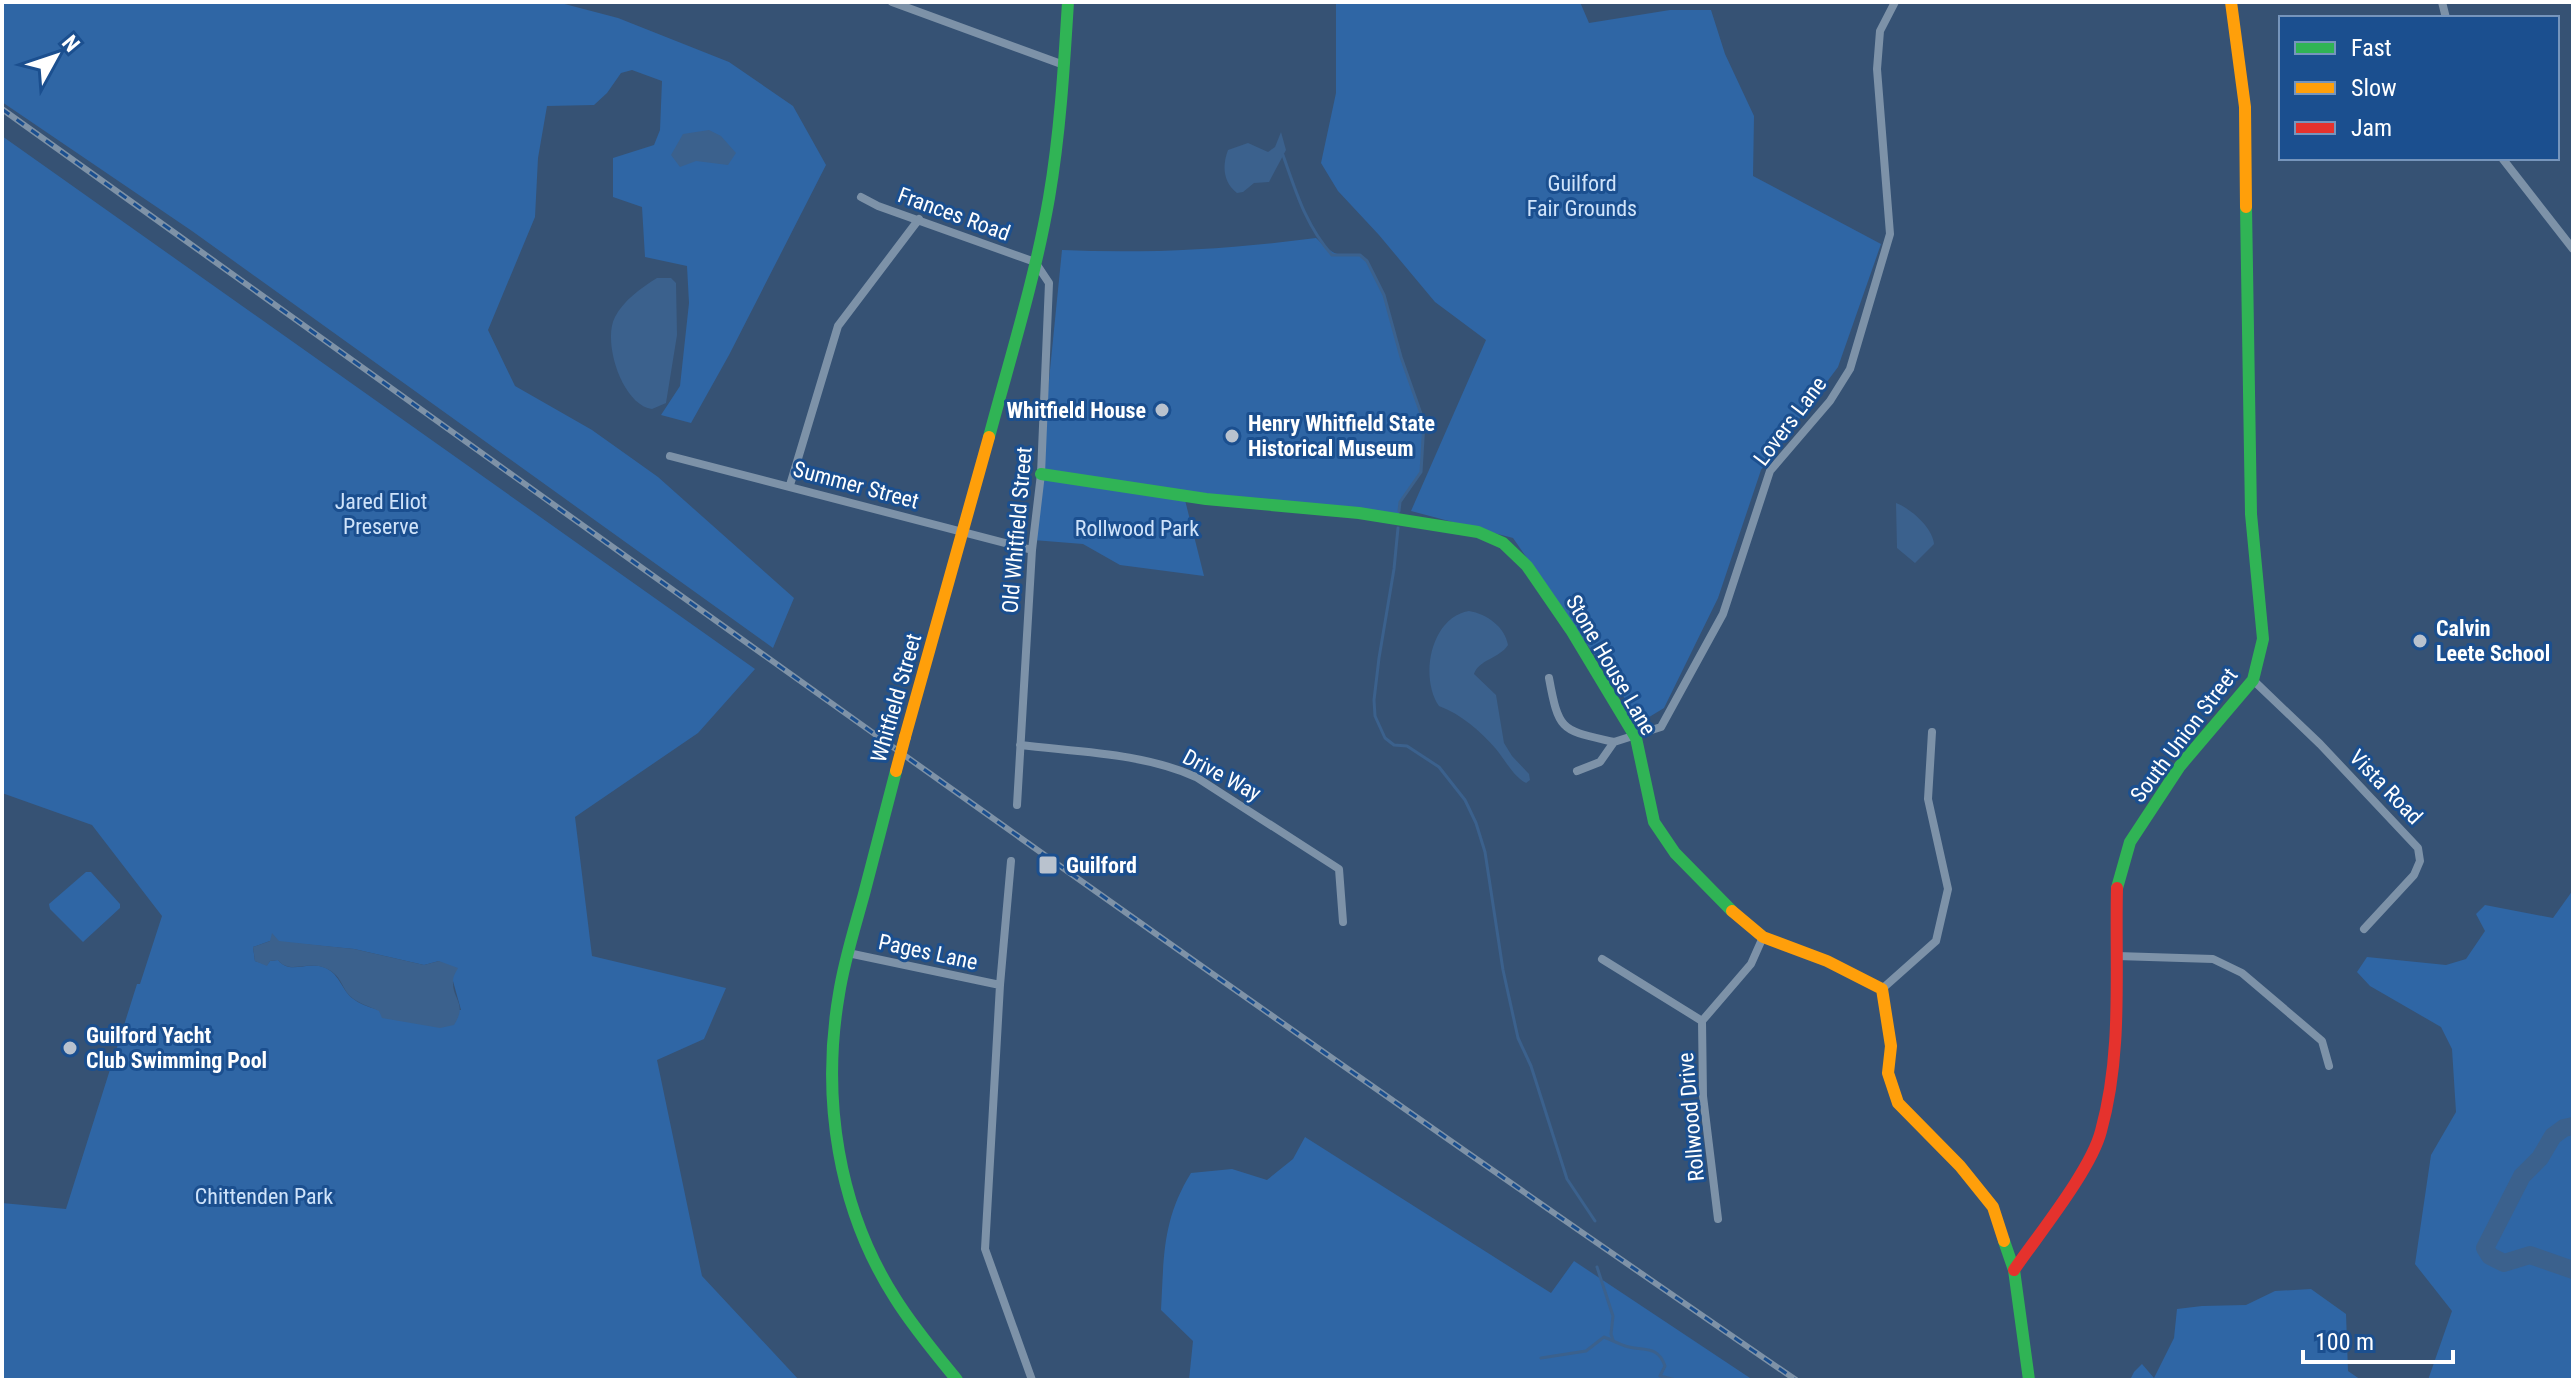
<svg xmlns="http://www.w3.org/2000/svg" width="2575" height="1382" font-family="'Roboto Condensed',sans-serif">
	<rect width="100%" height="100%" fill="#365274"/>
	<!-- green -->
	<path fill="#2f66a5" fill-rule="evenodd" d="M 2,2 L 557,2 L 618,18 L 729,62 L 793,106 L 826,165 L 729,355 L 691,423 L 661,415 L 680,386 L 689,303 L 687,266 L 645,257 L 642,207 L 613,197 L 613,158 L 654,145 L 660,130 L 662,81 L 632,70 L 621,73 L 607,93 L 594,105 L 547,106 L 538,158 L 535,217 L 488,330 L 515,386 L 592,430 L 658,477 L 794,598 L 773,648 L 192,231 L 2,102 Z
		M 1336,2 L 1580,2 L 1589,23 L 1670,10 L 1711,10 L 1725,54 L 1754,116 L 1753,176 L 1881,244 L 1838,367 L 1761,470 L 1718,598 L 1664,708 L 1641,722 L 1513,538 L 1411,511 L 1486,340 L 1435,302 L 1379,235 L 1338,191 L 1321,163 L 1336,93 Z
		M 2,136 L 755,669 L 698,733 L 575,817 L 592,956 L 726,988 L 704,1039 L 657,1060 L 702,1276 L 799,1380 L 2,1380 L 2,1203 L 66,1209 L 137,984 L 140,984 L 162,916 L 92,825 L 2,793 ZM 270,941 L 354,949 L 424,965 L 439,961 L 453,981 L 461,1010 C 428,1010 380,1020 352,998 C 341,989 339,972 323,967 C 306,961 290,975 278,960 L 270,961 L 267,965 L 255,961 L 253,947 Z
		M 1316,238 C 1332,254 1337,257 1360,255 L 1367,261 L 1384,295 L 1401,357 L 1424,422 L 1421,472 L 1400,502 L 1399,519 L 1184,496 L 1204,576 L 1120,565 L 1083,544 L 1033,540 L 1062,250 C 1147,254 1232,249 1316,238 Z
		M 86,872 L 91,872 L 120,904 L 120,908 L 83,942 L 50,909 L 49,904 Z
		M 2573,890 L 2573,1380 L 2428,1380 L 2452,1311 L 2415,1264 L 2431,1155 L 2456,1112 L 2452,1049 L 2441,1027 L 2370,986 L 2357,972 L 2367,957 L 2446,965 L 2466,959 L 2485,931 L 2476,914 L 2485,905 L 2553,918 Z
		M 1305,1137 L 1551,1293 L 1574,1261 L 1753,1380 L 1189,1380 L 1193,1341 L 1161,1310 C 1164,1257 1162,1220 1191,1173 L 1232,1169 L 1267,1180 L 1293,1159 Z
		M 2311,1289 L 2346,1314 L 2348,1371 L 2361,1380 L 2130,1380 L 2134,1372 L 2142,1364 L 2154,1378 L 2174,1338 L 2177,1309 L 2202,1306 L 2246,1305 L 2275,1291 Z"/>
	<!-- water -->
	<path fill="#3b618d" d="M 709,130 L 721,136 L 736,153 L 728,165 L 696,161 L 680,167 L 671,155 L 683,134 Z
		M 1281,132 L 1286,150 L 1269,182 L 1254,183 L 1243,192 L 1237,193 C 1223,182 1222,166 1228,150 L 1248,143 L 1268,152 L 1275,147 Z
		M 657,278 L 671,278 L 676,283 L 677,335 L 666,403 L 652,409 C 622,405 602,341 615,317 C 624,300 641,288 657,278 Z
		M 1896,503 C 1910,508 1933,528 1934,544 L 1915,563 L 1897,548 Z
		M 1469,611 C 1487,614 1505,627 1508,645 C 1500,658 1478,660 1474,674 L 1496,695 L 1504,743 L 1512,756 L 1529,774 L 1530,780 L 1526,783 C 1513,776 1505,760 1496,749 C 1480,731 1461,714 1439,706 C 1419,677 1431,617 1469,611 Z
		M 272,933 L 279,941 L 354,949 L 424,965 L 439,961 L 458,968 C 456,972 453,976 453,981 C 452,1000 468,1003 454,1025 L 440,1028 L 382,1018 L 379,1011 C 371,1007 357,1003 350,996 C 341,987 342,975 325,968 C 307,960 290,975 278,960 L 270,961 L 267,966 L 255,961 L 253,947 L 270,941 Z"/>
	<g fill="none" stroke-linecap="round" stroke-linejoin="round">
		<!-- stream -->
		<path stroke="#3b618d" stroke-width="3" d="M 1283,155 C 1296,192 1306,226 1332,255 L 1360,255 L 1367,261 L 1384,295 L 1401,357 L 1424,422 L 1421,472 L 1400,502 L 1399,511
			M 1398,528 L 1394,569 L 1379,658 L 1374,700 L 1375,716 L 1385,738 L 1394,745 L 1407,746 L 1439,767 L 1465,800 L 1476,823 L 1485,852 L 1503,970 L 1518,1038 L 1531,1066 L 1567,1179 L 1595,1221
			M 1597,1267 L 1613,1316 L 1611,1334 L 1613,1340
			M 1541,1358 L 1586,1351 L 1604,1337 C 1612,1340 1620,1345 1629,1347 C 1646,1351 1658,1346 1665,1366 L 1660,1376 L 1676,1380"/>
		<!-- river -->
		<path stroke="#3b618d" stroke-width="18" d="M 2573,1126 L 2564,1128 L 2553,1136 L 2540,1158 L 2522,1176 L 2485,1248 L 2490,1256 L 2504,1263 L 2530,1255 L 2573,1270"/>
		<!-- street -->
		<path stroke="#7d92a8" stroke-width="8" d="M 892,2 L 1064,65
			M 2442,2 L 2446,18
			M 2502,158 L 2573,249
			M 861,197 L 878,206 L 1035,262 L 1049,283 L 1041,474 L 1032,550 L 1017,805
			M 670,456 L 1032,550
			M 790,485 L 838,326 L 919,219
			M 1549,678 C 1559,733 1562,730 1614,742
			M 2253,680 L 2320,744 L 2418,848 L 2420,861 L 2414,875 L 2364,929
			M 1020,745 C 1078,752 1143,753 1196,777 L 1339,869 L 1343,922
			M 1577,771 L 1600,762 L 1614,742 L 1661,727 L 1723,614 L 1770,471 L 1830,401 L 1850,369 L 1890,234 L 1877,69 L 1880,31 L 1895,2
			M 1011,861 L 1000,985 L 985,1249 L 1032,1380
			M 848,953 L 1000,985
			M 2117,956 L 2213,959 L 2242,973 L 2322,1041 L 2329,1066
			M 1602,959 L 1702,1021
			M 1882,989 L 1936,941 L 1948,889 L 1928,799 L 1932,732
			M 1718,1219 L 1703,1096 L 1702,1021 L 1751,964 L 1763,937"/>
		<!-- fast -->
		<path stroke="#30b455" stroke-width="12" d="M 989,437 C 1010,358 1035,279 1049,198 C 1060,134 1064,67 1068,2
			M 1041,474 L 1206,499 L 1359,513 L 1478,532 L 1503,543 L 1527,566 L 1571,630 L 1636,738 L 1654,822 L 1675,853 L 1732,911
			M 896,771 C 885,812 875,853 864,894 C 855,927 844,961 839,994 C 821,1098 838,1209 895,1298 C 913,1327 935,1353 957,1380
			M 2117,888 L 2130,842 L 2180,766 L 2253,680 L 2263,639 L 2251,514 L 2246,207
			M 2004,1241 L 2014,1270 L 2029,1380"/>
		<!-- slow -->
		<path stroke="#ff9f0a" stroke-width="12" d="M 2231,2 L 2245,107 L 2246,207
			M 905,737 L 989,437
			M 1732,911 L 1763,937 L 1827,961 L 1882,989 L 1891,1046 L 1888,1073 L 1898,1103 L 1960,1166 L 1993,1207 L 2004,1241"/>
		<!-- jam -->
		<path stroke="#e5322d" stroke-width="12" d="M 2014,1270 C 2038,1235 2091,1170 2101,1131 C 2123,1052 2115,969 2117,888"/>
		<defs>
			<path id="rail" d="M 2,109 C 598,536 1192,966 1796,1380"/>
		</defs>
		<!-- rail casing -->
		<use href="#rail" stroke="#7e92a7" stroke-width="6"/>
		<!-- rail -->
		<use href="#rail" stroke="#1b4f8f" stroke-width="3" stroke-dasharray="9" stroke-linecap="butt"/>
		<!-- slow-bridge -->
		<path stroke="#ff9f0a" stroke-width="12" d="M 896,771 L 905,737"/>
	</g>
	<!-- markers -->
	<g fill="#b9c2ce" stroke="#1b4f8f" stroke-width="3">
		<circle cx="1162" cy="410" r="8"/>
		<circle cx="1232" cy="436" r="8"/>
		<circle cx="2420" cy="641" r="8"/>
		<rect x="1038" y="855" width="20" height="20" rx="4"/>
		<circle cx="70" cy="1048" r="8"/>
	</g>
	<g text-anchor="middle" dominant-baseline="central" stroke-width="6" stroke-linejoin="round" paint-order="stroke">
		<!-- park labels -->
		<g font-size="22" fill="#cfe3fa" stroke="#1b4f8f">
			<text x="1582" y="183">Guilford<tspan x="1582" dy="25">Fair Grounds</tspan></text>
			<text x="381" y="501">Jared Eliot<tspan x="381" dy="25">Preserve</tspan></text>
			<text x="1137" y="528">Rollwood Park</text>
			<text x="264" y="1196">Chittenden Park</text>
		</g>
		<!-- street labels -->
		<g font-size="22" fill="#fff" stroke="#1b4f8f">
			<text transform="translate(954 214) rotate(20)">Frances Road</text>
			<text transform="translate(1790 421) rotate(-53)">Lovers Lane</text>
			<text transform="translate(856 485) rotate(15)">Summer Street</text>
			<text transform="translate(1017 530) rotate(-85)">Old Whitfield Street</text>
			<text transform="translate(1611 665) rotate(60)">Stone House Lane</text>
			<text transform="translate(896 698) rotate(-74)">Whitfield Street</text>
			<text transform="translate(2184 735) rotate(-53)">South Union Street</text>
			<text transform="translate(1222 775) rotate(28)">Drive Way</text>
			<text transform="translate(2386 787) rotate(46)">Vista Road</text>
			<text transform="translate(928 952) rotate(12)">Pages Lane</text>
			<text transform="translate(1691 1117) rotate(-95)">Rollwood Drive</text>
		</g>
		<!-- poi labels -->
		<g font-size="22" font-weight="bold" fill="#fff" stroke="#1b4f8f" text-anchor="start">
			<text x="1146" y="410" text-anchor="end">Whitfield House</text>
			<text x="1248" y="423">Henry Whitfield State<tspan x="1248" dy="25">Historical Museum</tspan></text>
			<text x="2436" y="628">Calvin<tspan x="2436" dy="25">Leete School</tspan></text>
			<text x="1066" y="865">Guilford</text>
			<text x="86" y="1035">Guilford Yacht<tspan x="86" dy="25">Club Swimming Pool</tspan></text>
		</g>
	</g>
	<!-- border -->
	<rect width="2575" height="1382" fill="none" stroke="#ffffff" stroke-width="8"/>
	<!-- legend -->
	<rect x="2279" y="16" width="280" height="144" fill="#1b4f8f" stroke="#7695bc" stroke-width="2"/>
	<rect x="2295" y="42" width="40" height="12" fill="#30b455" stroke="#7695bc" stroke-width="2"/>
	<text x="2351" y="56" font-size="24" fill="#ffffff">Fast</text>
	<rect x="2295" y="82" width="40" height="12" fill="#ff9f0a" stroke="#7695bc" stroke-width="2"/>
	<text x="2351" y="96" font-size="24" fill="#ffffff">Slow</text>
	<rect x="2295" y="122" width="40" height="12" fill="#e5322d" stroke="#7695bc" stroke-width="2"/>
	<text x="2351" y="136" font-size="24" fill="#ffffff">Jam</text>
	<!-- north arrow -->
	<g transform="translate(56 56) rotate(50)" stroke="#1b4f8f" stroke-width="6" paint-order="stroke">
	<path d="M0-6L14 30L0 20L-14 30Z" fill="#ffffff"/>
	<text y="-12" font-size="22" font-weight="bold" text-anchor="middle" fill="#ffffff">N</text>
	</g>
	<!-- scale -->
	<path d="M2303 1350v12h150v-12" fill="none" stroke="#ffffff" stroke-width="4"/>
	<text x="2315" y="1350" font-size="24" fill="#ffffff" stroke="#1b4f8f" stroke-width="6" paint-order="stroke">100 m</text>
</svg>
